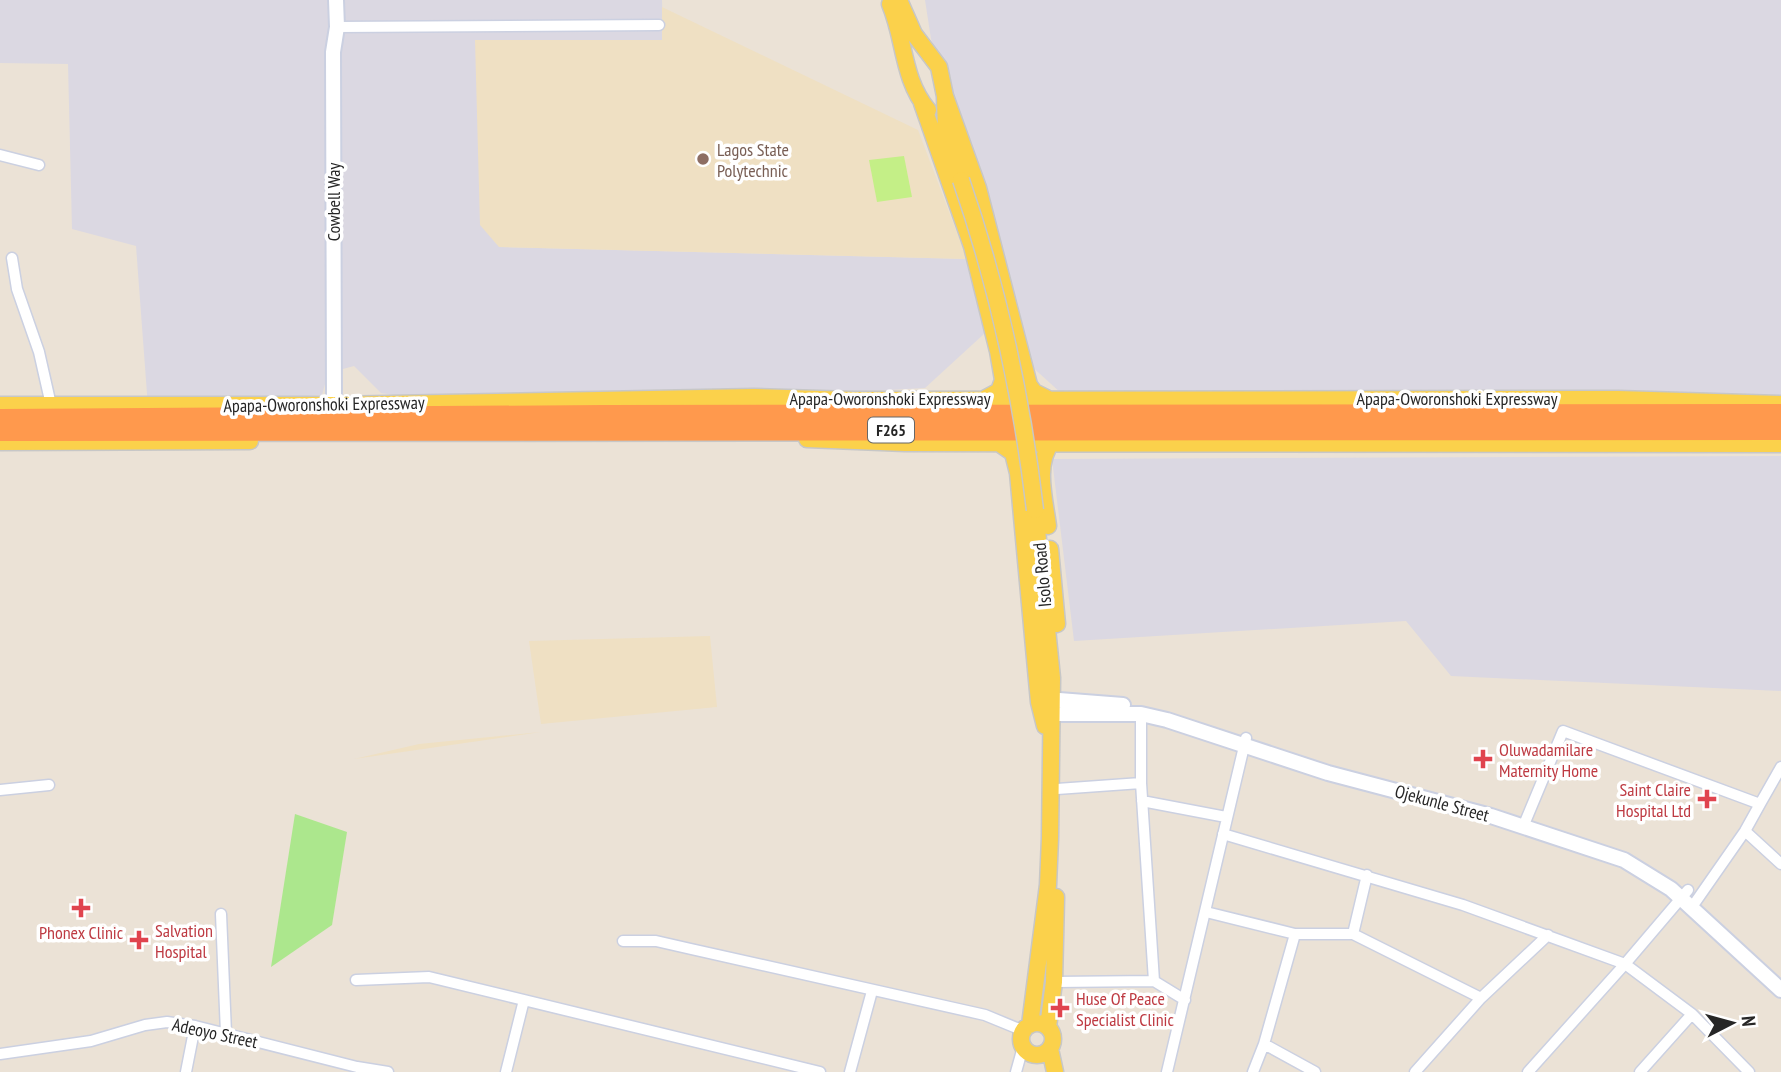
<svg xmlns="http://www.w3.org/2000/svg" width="1781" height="1072" font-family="'PT Sans Narrow',sans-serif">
	<rect width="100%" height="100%" fill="#ebe2d6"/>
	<!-- industrial -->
	<path fill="#dbd8e2" d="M 0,0 L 662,0 L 663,40 L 499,247 L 967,259 L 985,333 L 925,388 L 871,391 L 836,398 L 479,408 L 381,393 L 354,366 L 328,373 L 322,395 L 148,407 L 136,246 L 72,229 L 68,64 L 0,63 Z
		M 925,0 L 1781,0 L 1781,403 L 1061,393 L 1029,364 L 965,128 L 931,39 Z
		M 1781,456 L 1781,691 L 1451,676 L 1406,621 L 1074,641 L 1052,459 Z"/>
	<!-- education -->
	<path fill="#efe0c3" d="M 662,7 L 918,130 L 967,259 L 499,247 L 480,225 L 475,40 L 662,40 Z
		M 710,636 L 717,707 L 541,724 L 529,641 Z
		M 541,732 L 354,759 L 419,744 Z"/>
	<!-- green -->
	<path fill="#ace78d" d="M 295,814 L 347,832 L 332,925 L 271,967 Z"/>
	<!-- pitch -->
	<path fill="#c4ef87" d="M 904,156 L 912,197 L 877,202 L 869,160 Z"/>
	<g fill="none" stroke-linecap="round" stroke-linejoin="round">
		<defs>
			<path id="street" d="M 337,27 L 659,25
				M 0,155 L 39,165
				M 12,258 L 17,289 L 39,352 L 51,405
				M 1057,789 L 1141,783 L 1141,714
				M 0,790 L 49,785
				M 1142,801 L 1226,817
				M 1760,804 L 1781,767
				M 1523,827 L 1563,731 L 1760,804 L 1745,831 L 1692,907
				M 1745,831 L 1781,864
				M 1223,834 L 1463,905 L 1625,964 L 1688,890
				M 1367,875 L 1353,934 L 1481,998
				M 1206,912 L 1295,934
				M 221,914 L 226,1033
				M 623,941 L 656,941 L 691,949 L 985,1015 L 1024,1031
				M 356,980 L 429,977 L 820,1072
				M 1154,981 L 1185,1000
				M 1054,982 L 1154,981 L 1141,783
				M 0,1054 L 91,1041 L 145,1025 L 167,1022 L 195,1026 L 357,1067 L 388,1072
				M 186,1072 L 195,1026
				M 506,1072 L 524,1000
				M 850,1072 L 872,991
				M 1016,1072 L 1023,1047
				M 1167,1072 L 1246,738
				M 1253,1072 L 1264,1044
				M 1315,1072 L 1264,1044 L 1295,934 L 1353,934
				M 1415,1072 L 1481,998 L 1548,935
				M 1528,1072 L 1625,964 L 1692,1014 L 1749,1072
				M 1640,1072 L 1692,1014"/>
			<path id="secondary" d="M 334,405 L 333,52 L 337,27 L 336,0
				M 1059,700 L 1123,705
				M 1059,714 L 1141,714 L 1167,720 L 1328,773 L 1491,816 L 1624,860 L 1671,889 L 1781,990"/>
			<path id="primary" d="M 899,0 L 914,34 L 939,67 L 945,96 L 946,134 L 958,171
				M 890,4 C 905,39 902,79 928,110
				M 945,96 L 978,188 L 1029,385 L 1034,392 L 1048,399
				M 922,103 L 972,246 L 998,351 L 1003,380 L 999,391 L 986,398
				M 0,405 L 334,405 L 754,397 L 853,400 L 1618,399 L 1781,404
				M 807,439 L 905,443 L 1781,444
				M 0,442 L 250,441
				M 1000,444 L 1013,453 L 1018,473 L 1039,702 L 1045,726
				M 1048,526 C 1045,501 1034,464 1052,442
				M 1050,549 L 1057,624
				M1021 1039a16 16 0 1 1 32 0a16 16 0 1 1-32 0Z
				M 1030,1025 L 1048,885 L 1050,838 L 1052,678 L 1035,510
				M 1048,1027 L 1054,982 L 1056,897
				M 1050,1049 L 1055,1072"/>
			<path id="highway" d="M 0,418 L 604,414 L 1781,413
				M 0,432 L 1781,431"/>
		</defs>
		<!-- street casing -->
		<use href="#street" stroke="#cbd0e1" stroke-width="13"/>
		<!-- secondary casing -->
		<use href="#secondary" stroke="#cbd0e1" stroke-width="18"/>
		<!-- primary casing -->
		<use href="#primary" stroke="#c7c7c7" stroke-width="19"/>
		<!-- highway casing -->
		<use href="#highway" stroke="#c7c7c7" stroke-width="21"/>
		<!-- street -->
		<use href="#street" stroke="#fff" stroke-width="10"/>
		<!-- secondary -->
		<use href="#secondary" stroke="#fff" stroke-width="14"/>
		<!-- primary -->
		<use href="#primary" stroke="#fbd14b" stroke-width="16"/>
		<!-- highway -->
		<use href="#highway" stroke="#ff994d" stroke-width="18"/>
		<defs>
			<path id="primary-bridge" d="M 961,180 C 998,287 1022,398 1035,510"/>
		</defs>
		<!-- primary-bridge casing -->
		<use href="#primary-bridge" stroke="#c7c7c7" stroke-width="19" stroke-linecap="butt"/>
		<!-- primary-bridge -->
		<use href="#primary-bridge" stroke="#fbd14b" stroke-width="16"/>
	</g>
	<!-- markers -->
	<circle fill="#8d6e63" stroke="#fff" stroke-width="2.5" cx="703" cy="159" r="7"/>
	<g fill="#e0444e" stroke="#fff" stroke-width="2.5">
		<path d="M1479.5 748.5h7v7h7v7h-7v7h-7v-7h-7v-7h7z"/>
		<path d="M1703.5 788.5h7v7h7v7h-7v7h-7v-7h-7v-7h7z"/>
		<path d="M77.5 897.5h7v7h7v7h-7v7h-7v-7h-7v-7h7z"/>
		<path d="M135.5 929.5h7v7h7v7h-7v7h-7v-7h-7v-7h7z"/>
		<path d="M1056.5 997.5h7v7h7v7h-7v7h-7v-7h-7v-7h7z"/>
	</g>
	<g text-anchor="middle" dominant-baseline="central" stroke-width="7" stroke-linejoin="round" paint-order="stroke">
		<!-- shield labels -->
		<rect fill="#fff" stroke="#676767" stroke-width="2" x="868" y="417.5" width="46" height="25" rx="5"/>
		<g font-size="16" font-weight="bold" fill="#262626">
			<text x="891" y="430">F265</text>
		</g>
		<!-- education labels -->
		<g font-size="18" fill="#785e54" stroke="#fff" text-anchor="start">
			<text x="717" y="149">Lagos State<tspan x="717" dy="21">Polytechnic</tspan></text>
		</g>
		<!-- street labels -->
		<g font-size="18" fill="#262626" stroke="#fff">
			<text transform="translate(333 202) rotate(-90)">Cowbell Way</text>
			<text x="890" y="398">Apapa-Oworonshoki Expressway</text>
			<text x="1457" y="398">Apapa-Oworonshoki Expressway</text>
			<text transform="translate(324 404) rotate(-1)">Apapa-Oworonshoki Expressway</text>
			<text transform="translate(1042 575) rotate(-95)">Isolo Road</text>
			<text transform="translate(1442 803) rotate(15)">Ojekunle Street</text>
			<text transform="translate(215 1033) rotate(12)">Adeoyo Street</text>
		</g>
		<!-- health labels -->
		<g font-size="18" fill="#be3a42" stroke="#fff" text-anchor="start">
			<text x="1499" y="749">Oluwadamilare<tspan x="1499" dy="21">Maternity Home</tspan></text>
			<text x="1691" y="789" text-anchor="end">Saint Claire<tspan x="1691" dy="21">Hospital Ltd</tspan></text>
			<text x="155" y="930">Salvation<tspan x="155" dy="21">Hospital</tspan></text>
			<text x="81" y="932" text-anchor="middle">Phonex Clinic</text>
			<text x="1076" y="998">Huse Of Peace<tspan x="1076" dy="21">Specialist Clinic</tspan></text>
		</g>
	</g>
	<!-- north arrow -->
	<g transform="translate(1732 1023) rotate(84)" stroke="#ffffff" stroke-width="5" paint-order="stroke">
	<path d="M0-5L12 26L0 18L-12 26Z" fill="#262626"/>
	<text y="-10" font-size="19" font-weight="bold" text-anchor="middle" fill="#262626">N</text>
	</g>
</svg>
